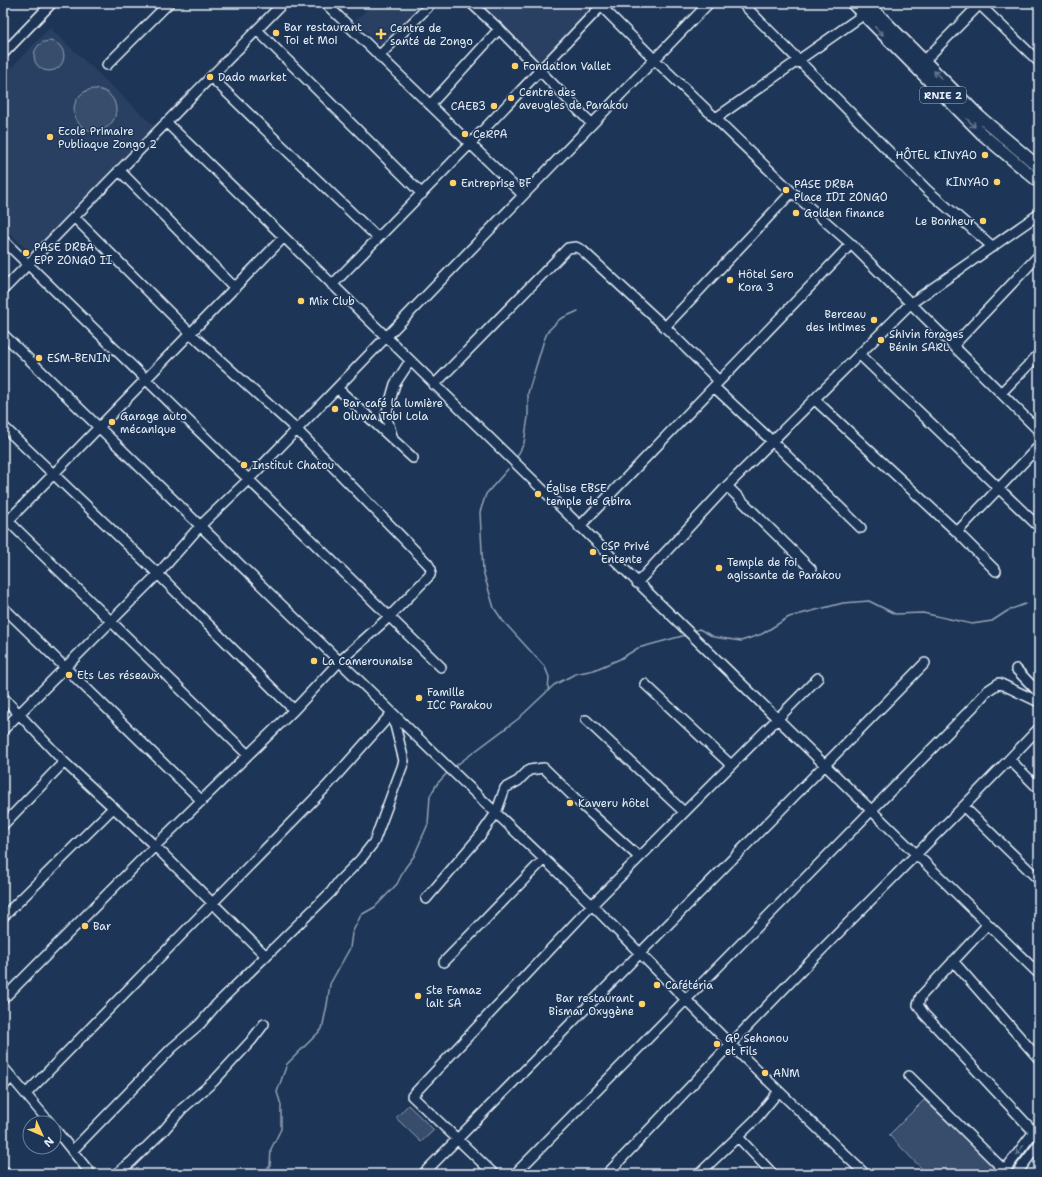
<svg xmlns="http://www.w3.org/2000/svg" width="1042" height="1177" font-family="'Shantell Sans',sans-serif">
	<rect width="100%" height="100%" fill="#1d3557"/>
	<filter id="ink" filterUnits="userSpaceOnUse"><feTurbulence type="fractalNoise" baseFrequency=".025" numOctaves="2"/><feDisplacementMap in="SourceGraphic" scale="8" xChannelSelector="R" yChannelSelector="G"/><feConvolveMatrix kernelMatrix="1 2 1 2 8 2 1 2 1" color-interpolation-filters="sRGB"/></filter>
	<g filter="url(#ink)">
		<!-- built -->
		<path fill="#2a4162" d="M 374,3 L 425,3 L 382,46 L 355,21 Z
			M 477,3 L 596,3 L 596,4 L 540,62 Z
			M 50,28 L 155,127 L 32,255 L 3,226 L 3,76 Z"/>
		<!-- pitch -->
		<path fill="#374d6c" stroke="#909fb2" d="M34 56a15 15 0 1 1 30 0a15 15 0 1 1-30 0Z
			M74 110a21 21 0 1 1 42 0a21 21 0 1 1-42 0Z
			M 924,1100 L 996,1167 L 989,1174 L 927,1174 L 889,1135 Z
			M 408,1105 L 434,1130 L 421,1142 L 396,1118 Z"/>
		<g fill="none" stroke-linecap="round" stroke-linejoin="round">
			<!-- stream -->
			<path stroke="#95a4b5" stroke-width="1.5" d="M 517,457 L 524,443 L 528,417 L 528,393 L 544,340 L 548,331 L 560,319 L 578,311
				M 508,469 L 486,494 L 480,512 L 483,571 L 494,608 L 503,621 L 545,667 L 549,677 L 548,691
				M 693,632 L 699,629 L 714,637 L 741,641 L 762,634 L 789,617 L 843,603 L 869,601 L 895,614 L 923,613 L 972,624 L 992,621 L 1009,610 L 1025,604
				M 454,767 L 518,719 L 554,685 L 575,674 L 594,670 L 620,659 L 638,648 L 686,635
				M 262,1174 L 270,1166 L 271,1149 L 281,1129 L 281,1105 L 277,1092 L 287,1064 L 322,1029 L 327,1005 L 330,984 L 350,948 L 352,933 L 361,915 L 375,907 L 397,884 L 405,868 L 414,856 L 428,824 L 430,796 L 437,784 L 448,772"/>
			<defs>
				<path id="minor" d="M 325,3 L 523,195
					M 471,3 L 499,29 L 592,124
					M 598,3 L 654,59 L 792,192 L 851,244 L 1039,431
					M 742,3 L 927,190 L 993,247
					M 978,3 L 1039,62
					M 257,30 L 422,194
					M 3,54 L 52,3
					M 379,56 L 428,7
					M 924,61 L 981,3
					M 107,65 L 169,3
					M 211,77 L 280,144 L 378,238
					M 430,105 L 499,29
					M 716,118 L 863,15
					M 166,122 L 1039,974
					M 119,170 L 235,288
					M 3,240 L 441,667
					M 332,285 L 470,144 L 604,3
					M 3,290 L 283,3
					M 665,327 L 792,192
					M 3,334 L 447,766 L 592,905 L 731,1045 L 865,1174
					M 953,346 L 1039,255
					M 859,354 L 1039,527
					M 434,385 L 568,248 L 576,247 L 582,250 L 665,327 L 719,381
					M 714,387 L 772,441 L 861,528
					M 337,388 L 413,458
					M 1001,393 L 1039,354
					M 814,399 L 957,532 L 996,571
					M 3,426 L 158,574 L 294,710
					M 393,439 L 386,415 L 395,384 L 410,361
					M 727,486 L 811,569
					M 3,516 L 248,755
					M 3,526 L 284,237
					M 579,527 L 851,244
					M 957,532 L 1039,446
					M 637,583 L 727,486 L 910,304 L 1039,214
					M 3,607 L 202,801
					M 1016,669 L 1039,693
					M 645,684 L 731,765
					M 3,697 L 64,762 L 155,846 L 266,956
					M 586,720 L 684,812
					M 3,730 L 158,574 L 200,526 L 248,480 L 709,3
					M 1010,760 L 1039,789
					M 964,807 L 1039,880
					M 3,825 L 64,762
					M 426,899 L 480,836 L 496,813 L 505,788 L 518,781 L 529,770 L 544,768 L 584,807 L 639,857
					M 3,917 L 113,808
					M 987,925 L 921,996 L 918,1005 L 924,1014 L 1034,1132
					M 953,961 L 1039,1059
					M 444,962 L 544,859
					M 3,999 L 155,846 L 294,710 L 339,662 L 389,617 L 430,575 L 431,569 L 428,564 L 297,430 L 190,333 L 74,217
					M 3,1067 L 50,1123
					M 909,1076 L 1004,1170
					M 3,1086 L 12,1077
					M 26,1094 L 327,786 L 392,713
					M 54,1128 L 91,1174
					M 738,1137 L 773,1174
					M 72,1151 L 172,1048 L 200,1024 L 217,1004 L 331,892 L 339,881 L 360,860 L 374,842 L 402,767 L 404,761 L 392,713
					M 3,1171 L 5,1174
					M 116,1174 L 131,1162 L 164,1130 L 182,1109 L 214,1081 L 251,1041 L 264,1024
					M 423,1174 L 925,663
					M 494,1174 L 412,1096 L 592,905 L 818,678
					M 515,1174 L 973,707 L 987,691 L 999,683 L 1039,702
					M 607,1174 C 672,1106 736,1038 801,971 C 880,890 961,811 1039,728
					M 699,1174 L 755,1120 L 779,1091
					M 1002,1174 L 1039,1125
					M 1016,1174 L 1039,1144"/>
				<path id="major" d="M 852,3 L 982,134 L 1039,182
					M 867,3 L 980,117 L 1039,167"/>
			</defs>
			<!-- minor casing -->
			<use href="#minor" stroke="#e8f1f8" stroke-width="12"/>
			<!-- major casing -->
			<use href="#major" stroke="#e8f1f8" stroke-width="14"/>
			<!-- minor -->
			<use href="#minor" stroke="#1d3557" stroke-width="9"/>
			<!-- major -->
			<use href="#major" stroke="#1d3557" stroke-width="11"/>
		</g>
		<!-- one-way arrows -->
		<defs><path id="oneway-shaft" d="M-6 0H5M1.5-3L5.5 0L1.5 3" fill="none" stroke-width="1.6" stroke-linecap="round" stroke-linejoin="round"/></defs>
		<g stroke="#64778f">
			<use href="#oneway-shaft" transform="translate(879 31) rotate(45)"/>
			<use href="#oneway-shaft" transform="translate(938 75) rotate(-135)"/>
			<use href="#oneway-shaft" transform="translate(971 123) rotate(45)"/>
			<use href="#oneway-shaft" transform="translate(1020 1150) rotate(127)"/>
		</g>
	</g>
	<!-- markers -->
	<g fill="#ffd166" stroke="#1d3557" stroke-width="1.5">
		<circle cx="276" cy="33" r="4"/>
		<path d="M379 28h4v4h4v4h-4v4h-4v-4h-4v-4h4z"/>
		<circle cx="515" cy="66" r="4"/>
		<circle cx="210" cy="77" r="4"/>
		<circle cx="511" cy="98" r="4"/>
		<circle cx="494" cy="106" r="4"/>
		<circle cx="465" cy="134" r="4"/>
		<circle cx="50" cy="137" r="4"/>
		<circle cx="985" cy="155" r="4"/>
		<circle cx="997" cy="182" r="4"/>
		<circle cx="453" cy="183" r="4"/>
		<circle cx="786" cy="190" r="4"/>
		<circle cx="796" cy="213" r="4"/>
		<circle cx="983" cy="221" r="4"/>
		<circle cx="26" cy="253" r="4"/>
		<circle cx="730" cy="280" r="4"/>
		<circle cx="301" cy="301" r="4"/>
		<circle cx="874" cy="320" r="4"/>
		<circle cx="881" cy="340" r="4"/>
		<circle cx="39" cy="358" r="4"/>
		<circle cx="335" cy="409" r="4"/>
		<circle cx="112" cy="422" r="4"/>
		<circle cx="244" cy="465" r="4"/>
		<circle cx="538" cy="494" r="4"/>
		<circle cx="593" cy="552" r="4"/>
		<circle cx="719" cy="568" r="4"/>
		<circle cx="314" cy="661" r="4"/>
		<circle cx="69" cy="675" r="4"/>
		<circle cx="419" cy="698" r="4"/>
		<circle cx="570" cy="803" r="4"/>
		<circle cx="85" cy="926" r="4"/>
		<circle cx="657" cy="985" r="4"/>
		<circle cx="418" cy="996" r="4"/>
		<circle cx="642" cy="1004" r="4"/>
		<circle cx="717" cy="1044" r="4"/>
		<circle cx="765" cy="1073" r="4"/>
	</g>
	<g text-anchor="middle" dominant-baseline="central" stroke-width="3" stroke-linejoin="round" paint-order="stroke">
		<!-- shield labels -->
		<rect fill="#1d3557" stroke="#abb9c8" stroke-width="1" x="920" y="87" width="46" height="16" rx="3"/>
		<g font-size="10" font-weight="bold" fill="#e8f1f8">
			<text x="943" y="95">RNIE 2</text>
		</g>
		<!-- poi labels -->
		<g font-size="11" fill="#e8f1f8" stroke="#1d3557" text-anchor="start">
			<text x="284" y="27">Bar restaurant<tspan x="284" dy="13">Toi et Moi</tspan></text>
			<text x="390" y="28">Centre de<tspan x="390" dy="13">santé de Zongo</tspan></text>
			<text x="523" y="66">Fondation Vallet</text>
			<text x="218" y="77">Dado market</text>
			<text x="519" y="92">Centre des<tspan x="519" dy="13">aveugles de Parakou</tspan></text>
			<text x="486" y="106" text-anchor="end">CAEB3</text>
			<text x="58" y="131">Ecole Primaire<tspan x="58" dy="13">Publiaque Zongo 2</tspan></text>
			<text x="473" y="134">CeRPA</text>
			<text x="977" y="155" text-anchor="end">HÔTEL KINYAO</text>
			<text x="989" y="182" text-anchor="end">KINYAO</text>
			<text x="461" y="183">Entreprise BF</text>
			<text x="794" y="184">PASE DRBA<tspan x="794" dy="13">Place IDI ZONGO</tspan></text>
			<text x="804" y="213">Golden finance</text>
			<text x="975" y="221" text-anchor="end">Le Bonheur</text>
			<text x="34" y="247">PASE DRBA<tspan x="34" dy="13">EPP ZONGO II</tspan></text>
			<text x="738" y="274">Hôtel Sero<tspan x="738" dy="13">Kora 3</tspan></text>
			<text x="309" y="301">Mix Club</text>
			<text x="866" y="314" text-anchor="end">Berceau<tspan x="866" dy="13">des intimes</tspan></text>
			<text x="889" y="334">Shivin forages<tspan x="889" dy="13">Bénin SARL</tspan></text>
			<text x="47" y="358">ESM-BENIN</text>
			<text x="343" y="403">Bar café la lumière<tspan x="343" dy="13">Oluwa Tobi Lola</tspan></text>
			<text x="120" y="416">Garage auto<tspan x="120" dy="13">mécanique</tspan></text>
			<text x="252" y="465">Institut Chatou</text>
			<text x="546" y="488">Église EBSE<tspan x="546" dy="13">temple de Gbira</tspan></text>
			<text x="601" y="546">CSP Privé<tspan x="601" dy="13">Entente</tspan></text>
			<text x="727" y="562">Temple de foi<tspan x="727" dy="13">agissante de Parakou</tspan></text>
			<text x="322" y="661">La Camerounaise</text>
			<text x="77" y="675">Ets Les réseaux</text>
			<text x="427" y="692">Famille<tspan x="427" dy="13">ICC Parakou</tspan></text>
			<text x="578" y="803">Kaweru hôtel</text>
			<text x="93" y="926">Bar</text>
			<text x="665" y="985">Cafétéria</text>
			<text x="426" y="990">Ste Famaz<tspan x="426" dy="13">lait SA</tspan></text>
			<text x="634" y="998" text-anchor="end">Bar restaurant<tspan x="634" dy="13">Bismar Oxygène</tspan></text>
			<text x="725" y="1038">GP Sehonou<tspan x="725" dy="13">et Fils</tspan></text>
			<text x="773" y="1073">ANM</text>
		</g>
	</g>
	<!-- margin -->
	<rect width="1042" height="1177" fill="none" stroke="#1d3557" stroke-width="16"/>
	<rect x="8" y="8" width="1026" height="1161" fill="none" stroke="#e8f1f8" stroke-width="1.5" filter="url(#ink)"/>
	<!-- north arrow -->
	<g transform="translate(42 1135) rotate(135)"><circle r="19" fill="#1d3557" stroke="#6e8097"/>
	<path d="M0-3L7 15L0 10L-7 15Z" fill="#ffd166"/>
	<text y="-6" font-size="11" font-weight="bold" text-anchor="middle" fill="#e8f1f8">N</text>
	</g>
</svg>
